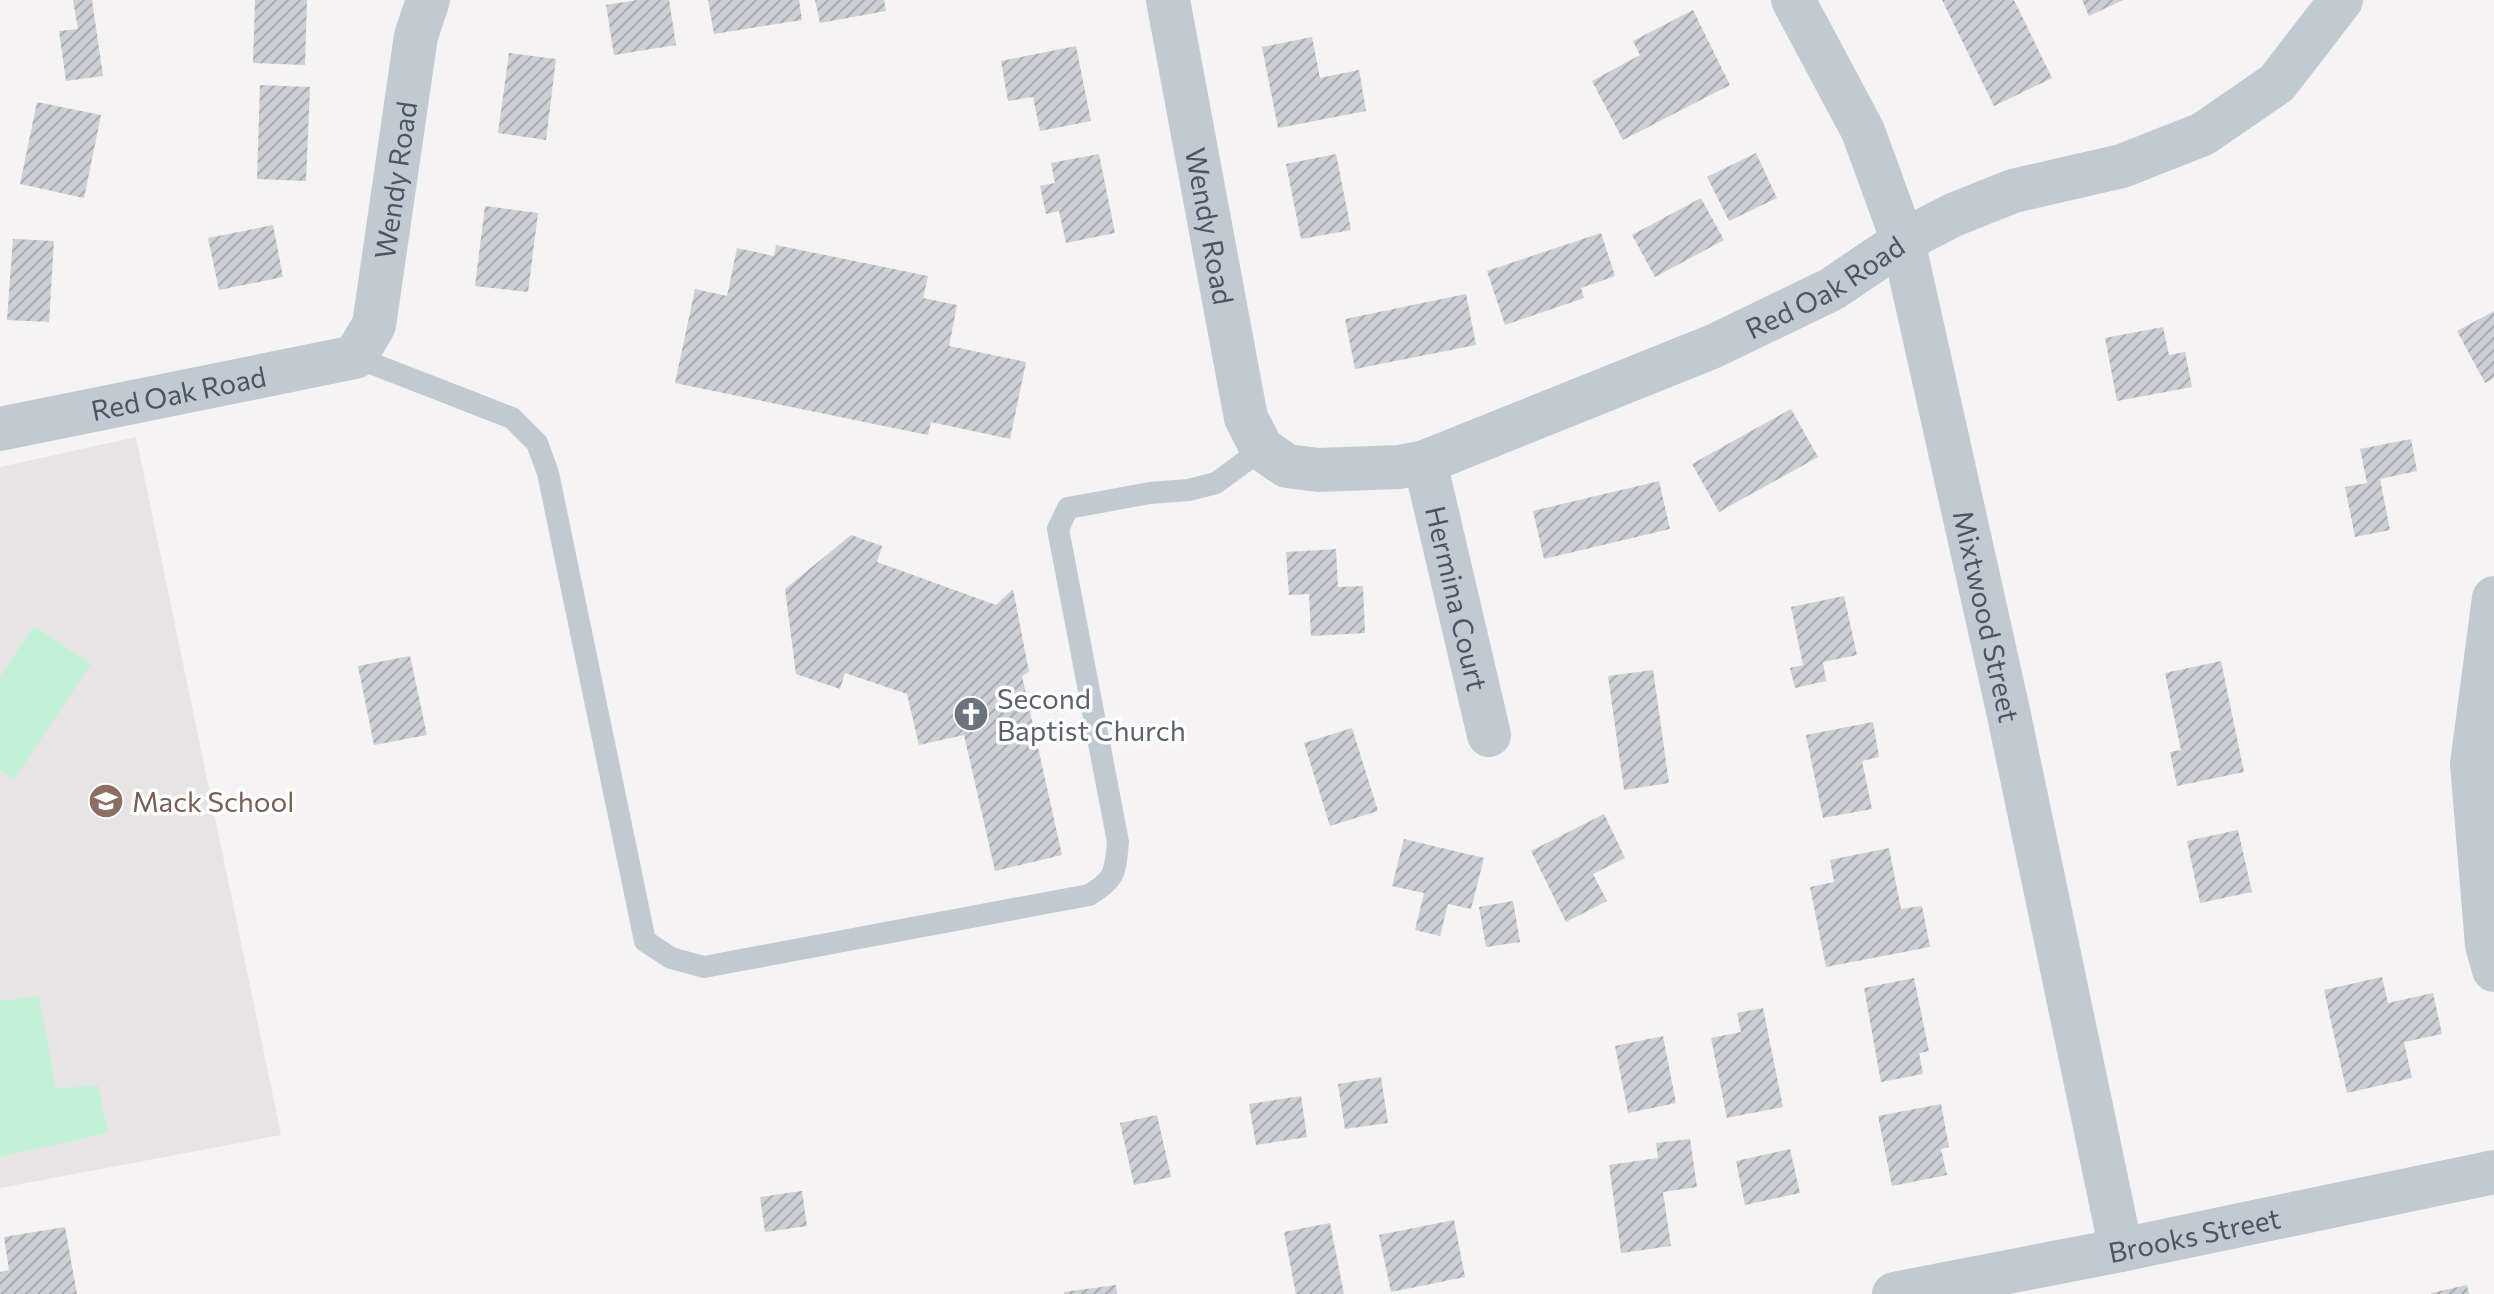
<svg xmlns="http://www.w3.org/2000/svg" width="2494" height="1294" font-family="Commissioner,sans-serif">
	<defs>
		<pattern id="building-hatch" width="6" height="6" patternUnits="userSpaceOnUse" patternTransform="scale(2)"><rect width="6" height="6" fill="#cdcfd5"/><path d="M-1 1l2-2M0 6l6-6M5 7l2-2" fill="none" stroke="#a8abb0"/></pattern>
	</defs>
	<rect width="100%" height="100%" fill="#f5f3f3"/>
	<!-- education -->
	<path fill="#e6e4e5" d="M 136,437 L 281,1135 L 0,1188 L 0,467 Z"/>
	<!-- park -->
	<path fill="#c3f1d5" d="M 34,626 L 91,664 L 14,779 L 0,770 L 0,677 Z
		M 39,996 L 56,1089 L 98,1085 L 108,1133 L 0,1157 L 0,1001 Z"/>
	<!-- building -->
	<path fill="url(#building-hatch)" d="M 73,0 L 92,0 L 103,76 L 66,81 L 59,31 L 78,29 Z
		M 255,0 L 307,0 L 305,65 L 253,63 Z
		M 637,0 L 669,0 L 676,45 L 614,55 L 606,5 Z
		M 708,0 L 799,0 L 802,20 L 714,34 Z
		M 815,0 L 884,0 L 886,11 L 820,23 Z
		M 1942,0 L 2014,0 L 2052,78 L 1994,106 Z
		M 2082,0 L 2123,0 L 2089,16 Z
		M 1693,10 L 1730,85 L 1623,140 L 1592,81 L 1640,55 L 1633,41 Z
		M 1312,37 L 1320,78 L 1359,70 L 1366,111 L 1278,128 L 1262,47 Z
		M 1076,46 L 1091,121 L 1040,131 L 1033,97 L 1008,101 L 1001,61 Z
		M 509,53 L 556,59 L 546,140 L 498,133 Z
		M 260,85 L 310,87 L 306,181 L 257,179 Z
		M 37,102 L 101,115 L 84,198 L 20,184 Z
		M 1756,153 L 1777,198 L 1729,221 L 1707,177 Z
		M 1099,154 L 1115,233 L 1066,243 L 1059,211 L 1046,214 L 1040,186 L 1055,183 L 1051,163 Z
		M 1336,154 L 1351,230 L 1301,239 L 1286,164 Z
		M 1701,198 L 1724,240 L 1655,277 L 1632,235 Z
		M 485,206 L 538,213 L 528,292 L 475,286 Z
		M 273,225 L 283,277 L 219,290 L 208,238 Z
		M 1601,233 L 1615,276 L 1581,288 L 1584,298 L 1505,325 L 1487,271 Z
		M 13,239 L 54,241 L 49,322 L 7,320 Z
		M 776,245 L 928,276 L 923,298 L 957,305 L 949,346 L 1026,362 L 1010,439 L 931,422 L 928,435 L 675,383 L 695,289 L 727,296 L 737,248 L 774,256 Z
		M 1466,294 L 1476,345 L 1355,369 L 1345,319 Z
		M 2494,311 L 2494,378 L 2485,383 L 2457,331 Z
		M 2163,327 L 2169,355 L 2185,352 L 2192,387 L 2117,401 L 2105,338 Z
		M 1791,409 L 1818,457 L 1719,512 L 1692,464 Z
		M 2411,439 L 2417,471 L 2380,479 L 2390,530 L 2355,537 L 2345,487 L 2367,483 L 2360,449 Z
		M 1659,481 L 1670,529 L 1544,559 L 1533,511 Z
		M 851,535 L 882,546 L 877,562 L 996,605 L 1013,589 L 1029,672 L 1022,676 L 1062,855 L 995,871 L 964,735 L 919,745 L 907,694 L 845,673 L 840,689 L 796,674 L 785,589 Z
		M 1336,549 L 1338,587 L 1363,586 L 1365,633 L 1311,636 L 1309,594 L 1289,595 L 1286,552 Z
		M 1844,596 L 1857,655 L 1823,662 L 1826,681 L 1795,688 L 1790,668 L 1803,665 L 1791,607 Z
		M 410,656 L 427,735 L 374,745 L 358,666 Z
		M 2221,661 L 2244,772 L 2177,786 L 2170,752 L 2181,750 L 2165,673 Z
		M 1653,670 L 1669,783 L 1624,790 L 1608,676 Z
		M 1873,722 L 1879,757 L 1862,761 L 1872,809 L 1823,818 L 1806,735 Z
		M 1352,728 L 1378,811 L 1330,826 L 1304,743 Z
		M 1604,814 L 1625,858 L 1593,874 L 1607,901 L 1566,922 L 1531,851 Z
		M 2238,830 L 2252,892 L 2200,903 L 2187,841 Z
		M 1404,839 L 1484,858 L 1471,909 L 1448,904 L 1440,936 L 1415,930 L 1424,893 L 1392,886 Z
		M 1889,848 L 1901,909 L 1922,906 L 1930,947 L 1826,967 L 1810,887 L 1834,882 L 1830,860 Z
		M 1513,901 L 1520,942 L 1486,947 L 1479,907 Z
		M 2382,977 L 2388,1003 L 2433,993 L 2442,1034 L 2404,1042 L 2412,1078 L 2347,1093 L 2324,990 Z
		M 1914,978 L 1929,1051 L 1919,1053 L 1923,1074 L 1881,1082 L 1864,988 Z
		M 1763,1008 L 1783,1107 L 1727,1118 L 1711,1038 L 1741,1032 L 1737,1013 Z
		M 1663,1036 L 1676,1103 L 1628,1113 L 1615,1046 Z
		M 1381,1077 L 1388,1123 L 1345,1129 L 1338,1084 Z
		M 1301,1096 L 1307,1137 L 1256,1145 L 1249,1104 Z
		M 1941,1104 L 1949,1147 L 1941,1149 L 1947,1175 L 1892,1186 L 1878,1116 Z
		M 1157,1115 L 1171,1177 L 1134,1185 L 1120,1123 Z
		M 1690,1139 L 1697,1187 L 1663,1192 L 1671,1246 L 1621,1253 L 1609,1165 L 1658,1158 L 1656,1143 Z
		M 1790,1149 L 1800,1193 L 1745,1205 L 1736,1161 Z
		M 802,1191 L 807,1226 L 765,1232 L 760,1197 Z
		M 1454,1220 L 1465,1277 L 1391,1292 L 1379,1235 Z
		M 1330,1223 L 1344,1294 L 1296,1294 L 1284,1232 Z
		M 65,1227 L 77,1294 L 0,1294 L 0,1272 L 9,1270 L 4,1237 Z
		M 1116,1285 L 1117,1294 L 1064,1294 L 1064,1292 Z
		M 2467,1285 L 2469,1294 L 2431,1294 L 2431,1293 Z"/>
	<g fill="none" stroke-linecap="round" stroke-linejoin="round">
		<!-- service -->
		<path stroke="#c1cad2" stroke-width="22" d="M 355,357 L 512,418 L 537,443 L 548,473 L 645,941 L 671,958 L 704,967 L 1089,895 C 1116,879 1115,872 1118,842 L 1058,529 L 1068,508 L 1150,493 L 1189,490 L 1216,483 L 1262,449"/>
		<!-- minor -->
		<g stroke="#c1cad2" stroke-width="44">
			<path id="s1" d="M 1168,0 L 1246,418 L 1262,449 L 1287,466 L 1318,470 L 1399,467 L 1425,462 L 1714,346 L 1832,289 L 1903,241 L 1953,215 L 2013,191 L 2122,166 L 2203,134 L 2277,83 L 2341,0"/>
			<path id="s2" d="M 1793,0 L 1863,131 L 1903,241 L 2007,706 L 2121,1250"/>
			<path id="s3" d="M 0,429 L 355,357 L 374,325 L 416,36 L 428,0"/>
			<path id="s4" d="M 1425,462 L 1489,735"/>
			<path d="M 2494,598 L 2472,764 L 2487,945 L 2494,970"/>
		</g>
		<!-- tertiary -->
		<path stroke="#c1cad2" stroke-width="44" id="s5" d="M 1894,1294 L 2121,1250 L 2494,1172"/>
	</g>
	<!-- icons -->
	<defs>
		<symbol id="church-disc" viewBox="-11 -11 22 22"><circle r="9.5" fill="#6b7280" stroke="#fff"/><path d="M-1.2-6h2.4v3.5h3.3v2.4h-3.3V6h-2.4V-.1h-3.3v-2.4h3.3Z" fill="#fff"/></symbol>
		<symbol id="school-disc" viewBox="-11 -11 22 22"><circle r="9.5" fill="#8d6e63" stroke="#fff"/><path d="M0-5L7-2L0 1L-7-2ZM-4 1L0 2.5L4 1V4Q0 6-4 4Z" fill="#fff"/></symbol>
	</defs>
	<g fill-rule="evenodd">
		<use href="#church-disc" x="951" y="694" width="40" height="40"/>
		<use href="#school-disc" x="86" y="781" width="40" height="40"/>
	</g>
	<g text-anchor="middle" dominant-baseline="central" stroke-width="7" stroke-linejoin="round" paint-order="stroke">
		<!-- street labels -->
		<g font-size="28" fill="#4a5661" stroke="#fff">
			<text stroke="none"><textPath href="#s3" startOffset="546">Wendy Road</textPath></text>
			<text stroke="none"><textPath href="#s1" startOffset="230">Wendy Road</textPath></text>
			<text stroke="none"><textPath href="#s1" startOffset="1066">Red Oak Road</textPath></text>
			<text stroke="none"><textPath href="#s3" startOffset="182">Red Oak Road</textPath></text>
			<text stroke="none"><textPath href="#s4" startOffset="140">Hermina Court</textPath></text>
			<text stroke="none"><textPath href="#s2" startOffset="650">Mixtwood Street</textPath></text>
			<text stroke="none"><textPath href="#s5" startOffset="306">Brooks Street</textPath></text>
		</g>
		<!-- worship labels -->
		<g font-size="28" fill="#5b616d" stroke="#fff" text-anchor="start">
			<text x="997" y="698">Second<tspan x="997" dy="32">Baptist Church</tspan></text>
		</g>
		<!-- education labels -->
		<g font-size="28" fill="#785e54" stroke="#fff" text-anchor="start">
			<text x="132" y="801">Mack School</text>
		</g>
	</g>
</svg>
